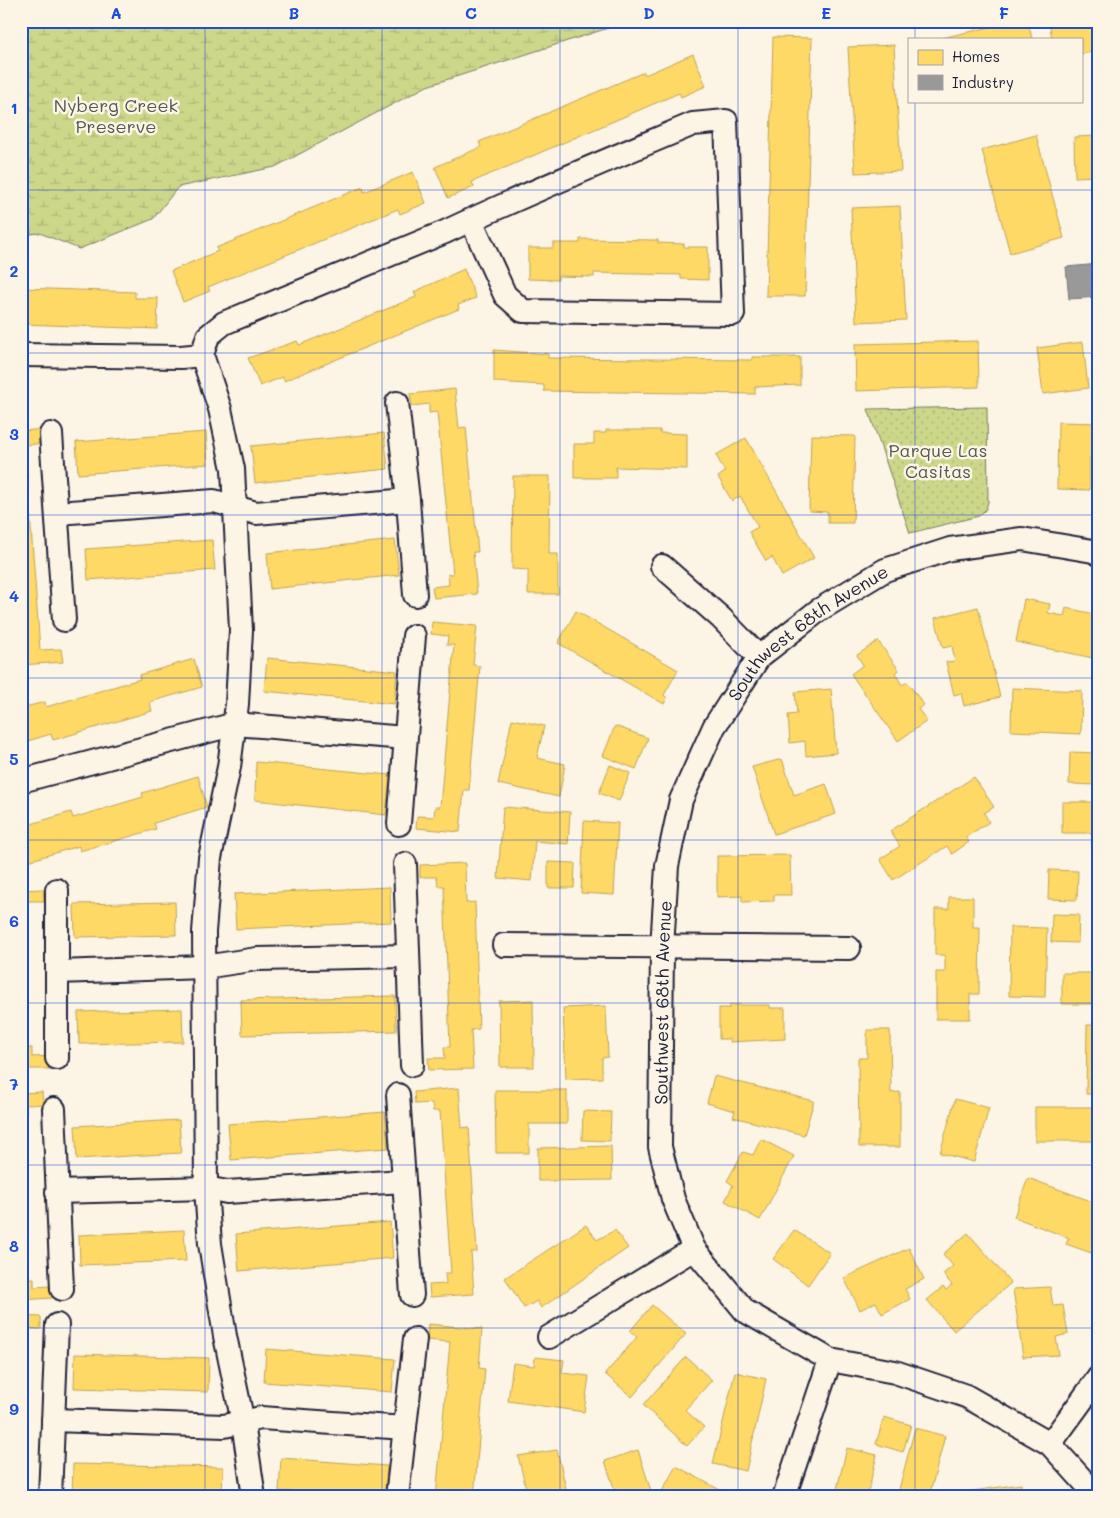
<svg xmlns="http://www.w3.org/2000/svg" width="1120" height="1518" font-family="Mali,sans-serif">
	<defs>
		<pattern id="grass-dots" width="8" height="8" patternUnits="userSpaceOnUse" patternTransform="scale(1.25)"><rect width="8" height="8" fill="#ccd78a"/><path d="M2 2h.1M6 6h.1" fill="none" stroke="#afb878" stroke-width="1.8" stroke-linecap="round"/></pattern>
		<pattern id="wetland-marsh" width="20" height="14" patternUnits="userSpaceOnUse" patternTransform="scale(1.25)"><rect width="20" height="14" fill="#ccd78a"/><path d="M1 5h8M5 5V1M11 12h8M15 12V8" fill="none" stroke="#afb878"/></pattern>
	</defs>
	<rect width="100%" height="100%" fill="#fcf5e5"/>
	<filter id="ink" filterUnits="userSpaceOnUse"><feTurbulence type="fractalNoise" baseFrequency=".02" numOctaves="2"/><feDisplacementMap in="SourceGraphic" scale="10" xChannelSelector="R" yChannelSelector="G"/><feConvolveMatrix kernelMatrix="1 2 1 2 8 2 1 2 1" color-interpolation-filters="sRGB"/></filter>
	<g filter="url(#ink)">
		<!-- grass -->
		<path fill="url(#grass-dots)" stroke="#777c62" d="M 987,407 L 988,502 L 986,509 L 979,516 L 910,533 L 868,409 Z"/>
		<!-- wetland -->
		<path fill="url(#wetland-marsh)" stroke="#777c62" d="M 21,21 L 630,21 L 427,86 L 275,167 L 178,187 L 153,219 L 79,249 L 40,233 L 21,235 Z"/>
		<!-- homes -->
		<path fill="#ffd966" stroke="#bda259" d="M 1017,21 L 1028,21 L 1032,39 L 937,39 Z
			M 1049,21 L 1099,21 L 1099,51 L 1081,54 L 1081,39 L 1052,39 Z
			M 773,37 L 812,38 L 805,296 L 766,296 Z
			M 894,45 L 901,171 L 855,173 L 848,47 Z
			M 693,54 L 706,86 L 681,97 L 679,93 L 472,182 L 474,187 L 448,198 L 435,167 L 481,147 L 479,142 L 644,72 L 645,75 Z
			M 1036,135 L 1064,238 L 1010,253 L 982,150 Z
			M 1099,136 L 1099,176 L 1075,177 L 1074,137 Z
			M 413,172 L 426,203 L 400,214 L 398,209 L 208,287 L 210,291 L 183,302 L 171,271 L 218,251 L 216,248 L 363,187 L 364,192 Z
			M 900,206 L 906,320 L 856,322 L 851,208 Z
			M 580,239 L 658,240 L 658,243 L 684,244 L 684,247 L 708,247 L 708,280 L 681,279 L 681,275 L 594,273 L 594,277 L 558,276 L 558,280 L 528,279 L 528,248 L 553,248 L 553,243 L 580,243 Z
			M 464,269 L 476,298 L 458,305 L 459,309 L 284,381 L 283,377 L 260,386 L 248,358 L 297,341 L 299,345 L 416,297 L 414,292 Z
			M 21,288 L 135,292 L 135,298 L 158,298 L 157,329 L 21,324 Z
			M 978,341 L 979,387 L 856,391 L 855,344 Z
			M 1083,342 L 1088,388 L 1043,394 L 1037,348 Z
			M 494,350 L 548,354 L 548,358 L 752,360 L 752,357 L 800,357 L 800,385 L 755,387 L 755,394 L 544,391 L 544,385 L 494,382 Z
			M 455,389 L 459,428 L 466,427 L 478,552 L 473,552 L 477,594 L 434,598 L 432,587 L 449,585 L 448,574 L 453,574 L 437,412 L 429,413 L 429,404 L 412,406 L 410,394 Z
			M 1058,422 L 1099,423 L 1099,458 L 1090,457 L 1090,490 L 1057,489 Z
			M 46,429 L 46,443 L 25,445 L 40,650 L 61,649 L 63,662 L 21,665 L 21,431 Z
			M 606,430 L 660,430 L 660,433 L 687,434 L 687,469 L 616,467 L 616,478 L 574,478 L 574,444 L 594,444 L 594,433 L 606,433 Z
			M 206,432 L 208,464 L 78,474 L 76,442 Z
			M 384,433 L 388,469 L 255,483 L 251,446 Z
			M 811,435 L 855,436 L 853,523 L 828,523 L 828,512 L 809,511 Z
			M 746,438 L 814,558 L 782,576 L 772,557 L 766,561 L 749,532 L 758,527 L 740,496 L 732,501 L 718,477 L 725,472 L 716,455 Z
			M 513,476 L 550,476 L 549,554 L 558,554 L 558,594 L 528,594 L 528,570 L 512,569 Z
			M 212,540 L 215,570 L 88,580 L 86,549 Z
			M 395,540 L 399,575 L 270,589 L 267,553 Z
			M 1024,599 L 1050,604 L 1048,613 L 1064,616 L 1066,608 L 1099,615 L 1098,659 L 1016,642 Z
			M 978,607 L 1000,697 L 964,706 L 961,693 L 954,695 L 946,662 L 955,661 L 952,646 L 943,648 L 935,618 Z
			M 576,611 L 678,670 L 664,695 L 667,698 L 664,704 L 558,643 Z
			M 432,622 L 477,626 L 473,665 L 480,666 L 469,790 L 464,790 L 460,832 L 416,828 L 417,816 L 434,817 L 435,807 L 440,807 L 454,645 L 447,645 L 448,636 L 431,634 Z
			M 878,641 L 899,670 L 895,673 L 902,685 L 907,682 L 924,705 L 918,709 L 927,721 L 898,741 L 851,674 L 863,665 L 857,655 Z
			M 267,658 L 397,671 L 394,704 L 264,691 Z
			M 194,659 L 202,687 L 150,702 L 152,711 L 53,740 L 51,734 L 21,743 L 21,708 L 45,702 L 46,707 L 140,679 L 139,675 Z
			M 1012,688 L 1082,691 L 1081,734 L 1011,731 Z
			M 831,689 L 836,753 L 806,756 L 805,741 L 790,743 L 788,715 L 797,714 L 795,692 Z
			M 512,719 L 544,726 L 537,758 L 565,764 L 559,797 L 498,784 Z
			M 615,726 L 648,738 L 636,769 L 603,756 Z
			M 1070,752 L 1099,753 L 1099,785 L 1069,784 Z
			M 782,759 L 794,795 L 826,784 L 836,814 L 774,834 L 752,767 Z
			M 256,762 L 390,775 L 386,815 L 255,800 Z
			M 610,765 L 630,773 L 619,801 L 599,793 Z
			M 198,776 L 207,807 L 154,823 L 156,829 L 80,851 L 79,846 L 21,863 L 21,827 L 71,812 L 73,818 L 143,797 L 142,793 Z
			M 974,777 L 994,807 L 984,813 L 989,822 L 966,837 L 969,842 L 952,854 L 947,846 L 893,880 L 880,859 L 900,846 L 890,831 Z
			M 1062,802 L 1099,802 L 1099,872 L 1092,872 L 1092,833 L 1062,833 Z
			M 503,807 L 570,812 L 568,844 L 535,841 L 532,881 L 498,878 Z
			M 584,821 L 618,823 L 614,895 L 581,893 Z
			M 790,855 L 791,895 L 774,895 L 774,901 L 742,902 L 742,896 L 717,897 L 717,856 Z
			M 548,862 L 575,863 L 574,888 L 548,888 Z
			M 465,863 L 466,903 L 475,902 L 479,1029 L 471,1030 L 473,1069 L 429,1070 L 428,1058 L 445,1058 L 444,1047 L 450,1047 L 444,886 L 438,886 L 437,877 L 420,877 L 420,865 Z
			M 1049,870 L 1078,871 L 1077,900 L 1048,899 Z
			M 390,887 L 391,922 L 236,929 L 234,894 Z
			M 43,889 L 44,901 L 27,901 L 27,912 L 22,912 L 25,1048 L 32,1048 L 32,1057 L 49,1056 L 50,1069 L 21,1069 L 21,890 Z
			M 949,897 L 973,897 L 973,927 L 980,927 L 979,994 L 970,994 L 970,1019 L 936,1019 L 936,972 L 945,972 L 945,955 L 935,955 L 935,909 L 949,909 Z
			M 175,902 L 176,935 L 75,937 L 74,904 Z
			M 1052,914 L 1079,915 L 1078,943 L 1051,942 Z
			M 1010,927 L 1047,928 L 1045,997 L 1009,996 Z
			M 1093,934 L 1099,934 L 1099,1004 L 1062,1004 L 1062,973 L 1093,973 Z
			M 395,996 L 396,1031 L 242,1035 L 241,1000 Z
			M 533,1000 L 534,1067 L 500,1067 L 499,1001 Z
			M 730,1005 L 770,1005 L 770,1008 L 785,1008 L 785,1039 L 730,1042 L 730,1039 L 719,1039 L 719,1008 L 730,1008 Z
			M 606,1006 L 608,1057 L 602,1058 L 602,1078 L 566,1079 L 563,1008 Z
			M 182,1009 L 183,1042 L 79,1044 L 78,1012 Z
			M 1087,1025 L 1099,1025 L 1099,1094 L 1086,1094 Z
			M 867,1030 L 890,1030 L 891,1093 L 900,1092 L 900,1147 L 859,1147 L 858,1058 L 867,1058 Z
			M 714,1076 L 814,1101 L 804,1135 L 733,1117 L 735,1111 L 707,1103 Z
			M 459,1088 L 462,1128 L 469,1127 L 477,1252 L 471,1252 L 474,1294 L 430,1297 L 429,1285 L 446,1284 L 445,1273 L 451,1273 L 440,1111 L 433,1111 L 432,1103 L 415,1104 L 414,1092 Z
			M 495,1090 L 567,1090 L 567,1124 L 529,1124 L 529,1153 L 496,1153 Z
			M 42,1092 L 43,1104 L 26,1105 L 26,1115 L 21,1116 L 21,1093 Z
			M 955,1099 L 989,1108 L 974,1162 L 940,1153 Z
			M 1035,1107 L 1099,1107 L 1099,1141 L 1035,1141 Z
			M 583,1111 L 611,1112 L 610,1141 L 582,1140 Z
			M 385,1112 L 388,1148 L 231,1160 L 228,1124 Z
			M 179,1120 L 181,1153 L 77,1159 L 75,1126 Z
			M 21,1123 L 27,1278 L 34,1278 L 34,1287 L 51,1286 L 52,1298 L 21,1300 Z
			M 761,1139 L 794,1156 L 760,1220 L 725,1201 L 733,1185 L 727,1181 L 743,1152 L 753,1155 Z
			M 611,1146 L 612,1180 L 538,1181 L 538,1148 Z
			M 1028,1178 L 1099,1204 L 1099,1218 L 1095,1227 L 1099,1228 L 1097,1255 L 1066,1244 L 1069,1238 L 1014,1217 Z
			M 390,1222 L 393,1258 L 239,1271 L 236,1234 Z
			M 586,1225 L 597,1240 L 615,1230 L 628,1248 L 541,1308 L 537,1301 L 524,1308 L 505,1278 Z
			M 184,1230 L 186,1261 L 80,1265 L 79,1235 Z
			M 794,1230 L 830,1253 L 808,1285 L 773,1259 Z
			M 968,1233 L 1011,1283 L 954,1331 L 927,1300 L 943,1287 L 946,1290 L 952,1285 L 943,1274 L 953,1266 L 943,1254 Z
			M 909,1248 L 924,1279 L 905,1289 L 910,1299 L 882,1314 L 876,1302 L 860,1310 L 844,1278 Z
			M 1050,1287 L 1053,1306 L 1063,1305 L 1068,1334 L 1056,1337 L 1059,1355 L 1023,1357 L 1013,1289 Z
			M 652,1305 L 686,1334 L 632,1397 L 605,1374 L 637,1337 L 630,1331 Z
			M 21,1316 L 41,1317 L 41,1329 L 24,1328 L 24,1339 L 21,1339 Z
			M 428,1324 L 482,1329 L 479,1368 L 485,1369 L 474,1497 L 436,1497 L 450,1342 L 427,1340 Z
			M 266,1349 L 395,1359 L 392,1392 L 264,1382 Z
			M 75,1354 L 209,1358 L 208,1392 L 74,1388 Z
			M 535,1357 L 564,1360 L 562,1373 L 589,1376 L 584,1412 L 508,1401 L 513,1363 L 534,1366 Z
			M 686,1357 L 712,1380 L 685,1410 L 704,1427 L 687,1446 L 643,1405 Z
			M 735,1372 L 766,1379 L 746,1471 L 713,1464 Z
			M 884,1417 L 911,1425 L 903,1452 L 876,1444 Z
			M 915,1428 L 945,1436 L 929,1497 L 897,1497 Z
			M 847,1448 L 877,1455 L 867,1496 L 872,1497 L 835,1497 Z
			M 557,1450 L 568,1497 L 528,1497 L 518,1456 Z
			M 638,1450 L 653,1497 L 617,1497 L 605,1461 Z
			M 281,1458 L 387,1466 L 385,1497 L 279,1491 Z
			M 73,1464 L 223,1467 L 222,1497 L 72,1497 Z
			M 676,1466 L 733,1497 L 667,1497 L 661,1493 Z
			M 1021,1484 L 1023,1497 L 952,1497 L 951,1494 Z"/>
		<!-- industry -->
		<path fill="#999" stroke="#75757d" d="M 1099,264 L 1099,297 L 1069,299 L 1066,267 Z"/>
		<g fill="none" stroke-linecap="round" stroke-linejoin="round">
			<defs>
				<g id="street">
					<path d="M 21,355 L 181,357 L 202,355"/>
					<path d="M 397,403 L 408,500 L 415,595"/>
					<path d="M 51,434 L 64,620"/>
					<path d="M 58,513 L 214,501 L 256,513 L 408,500"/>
					<path d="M 662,566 L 721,618 L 759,657"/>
					<path d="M 21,781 L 235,724 L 405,738"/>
					<path d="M 399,824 L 414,636"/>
					<path d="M 405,864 L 412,1065"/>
					<path d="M 57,890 L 57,1058"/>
					<path d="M 504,945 L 849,948"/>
					<path d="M 57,972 L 204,967 L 257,959 L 408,956"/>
					<path d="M 398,1095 L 412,1295"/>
					<path d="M 54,1109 L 62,1289"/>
					<path d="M 57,1192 L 206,1188 L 227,1192 L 404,1181"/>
					<path d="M 549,1337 L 694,1249"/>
					<path d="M 53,1420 L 224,1426 L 261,1418 L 405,1428"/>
					<path d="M 1050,1444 L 1099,1377"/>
					<path d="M 50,1497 L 57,1325"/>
					<path d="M 254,1497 L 243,1423 L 225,1336 L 210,1244 L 206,1188 L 204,932 L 210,858 L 229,767 L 237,704 L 241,630 L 233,469 L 220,409 L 202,355 L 208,336 L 224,323 L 445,232 C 527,193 610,159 693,124 L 726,121 L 733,314 L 523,311 L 505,295 L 471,220"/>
					<path d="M 397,1497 L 415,1339"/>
					<path d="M 784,1497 L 830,1360"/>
					<path id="s1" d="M 1098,1497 L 1050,1444 L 966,1396 L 895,1372 L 830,1360 L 745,1311 L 694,1249 L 673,1199 L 660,1147 L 662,948 L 667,866 L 681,800 L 714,727 L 759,657 L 819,610 L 885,570 L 950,549 L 1022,539 L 1093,551 L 1099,554"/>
				</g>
			</defs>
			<!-- street casing -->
			<use href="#street" stroke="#22223b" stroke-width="26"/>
			<!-- street -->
			<use href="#street" stroke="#fcf5e5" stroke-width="22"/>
		</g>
	</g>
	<!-- grid -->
	<path fill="none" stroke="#1d4ed8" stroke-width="1" stroke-opacity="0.55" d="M 205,21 L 205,1497M 382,21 L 382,1497M 560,21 L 560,1497M 738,21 L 738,1497M 915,21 L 915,39M 915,101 L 915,1497M 21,190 L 1099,190M 21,353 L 1099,353M 21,515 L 1099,515M 21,678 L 1099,678M 21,840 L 1099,840M 21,1003 L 1099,1003M 21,1165 L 1099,1165M 21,1328 L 1099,1328"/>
	<g text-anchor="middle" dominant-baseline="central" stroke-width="5" stroke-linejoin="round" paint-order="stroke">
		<!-- park labels -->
		<g font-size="18" fill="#555853" stroke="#fcf5e5">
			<text x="116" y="105">Nyberg Creek<tspan x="116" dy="21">Preserve</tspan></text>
			<text x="938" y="450">Parque Las<tspan x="938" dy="21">Casitas</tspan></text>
		</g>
		<!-- street labels -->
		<g font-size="18" fill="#22223b" stroke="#fcf5e5">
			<text stroke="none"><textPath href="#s1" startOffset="1160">Southwest 68th Avenue</textPath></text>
			<text stroke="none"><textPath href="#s1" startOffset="740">Southwest 68th Avenue</textPath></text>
		</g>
	</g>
	<!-- margin -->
	<rect width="1120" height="1518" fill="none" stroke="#fcf5e5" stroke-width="55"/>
	<!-- legend -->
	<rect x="908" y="38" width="175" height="65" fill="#fcf5e5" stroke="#a5a1a1"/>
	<rect x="918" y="50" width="25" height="15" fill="#ffd966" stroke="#a5a1a1"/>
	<text x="952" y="62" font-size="15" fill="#22223b">Homes</text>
	<rect x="918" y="75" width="25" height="15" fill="#999999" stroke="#a5a1a1"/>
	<text x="952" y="88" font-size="15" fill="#22223b">Industry</text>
	<rect x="28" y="28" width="1064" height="1462" fill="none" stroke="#1d4ed8" stroke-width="2"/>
	<g font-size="16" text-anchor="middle" font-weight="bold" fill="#1d4ed8">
		<text x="116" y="19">A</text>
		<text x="294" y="19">B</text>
		<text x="471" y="19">C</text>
		<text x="649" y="19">D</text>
		<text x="826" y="19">E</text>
		<text x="1004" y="19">F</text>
		<text x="14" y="114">1</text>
		<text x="14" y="277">2</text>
		<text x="14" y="440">3</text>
		<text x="14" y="602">4</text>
		<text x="14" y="765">5</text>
		<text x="14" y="927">6</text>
		<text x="14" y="1090">7</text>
		<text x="14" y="1252">8</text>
		<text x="14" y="1415">9</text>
	</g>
</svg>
